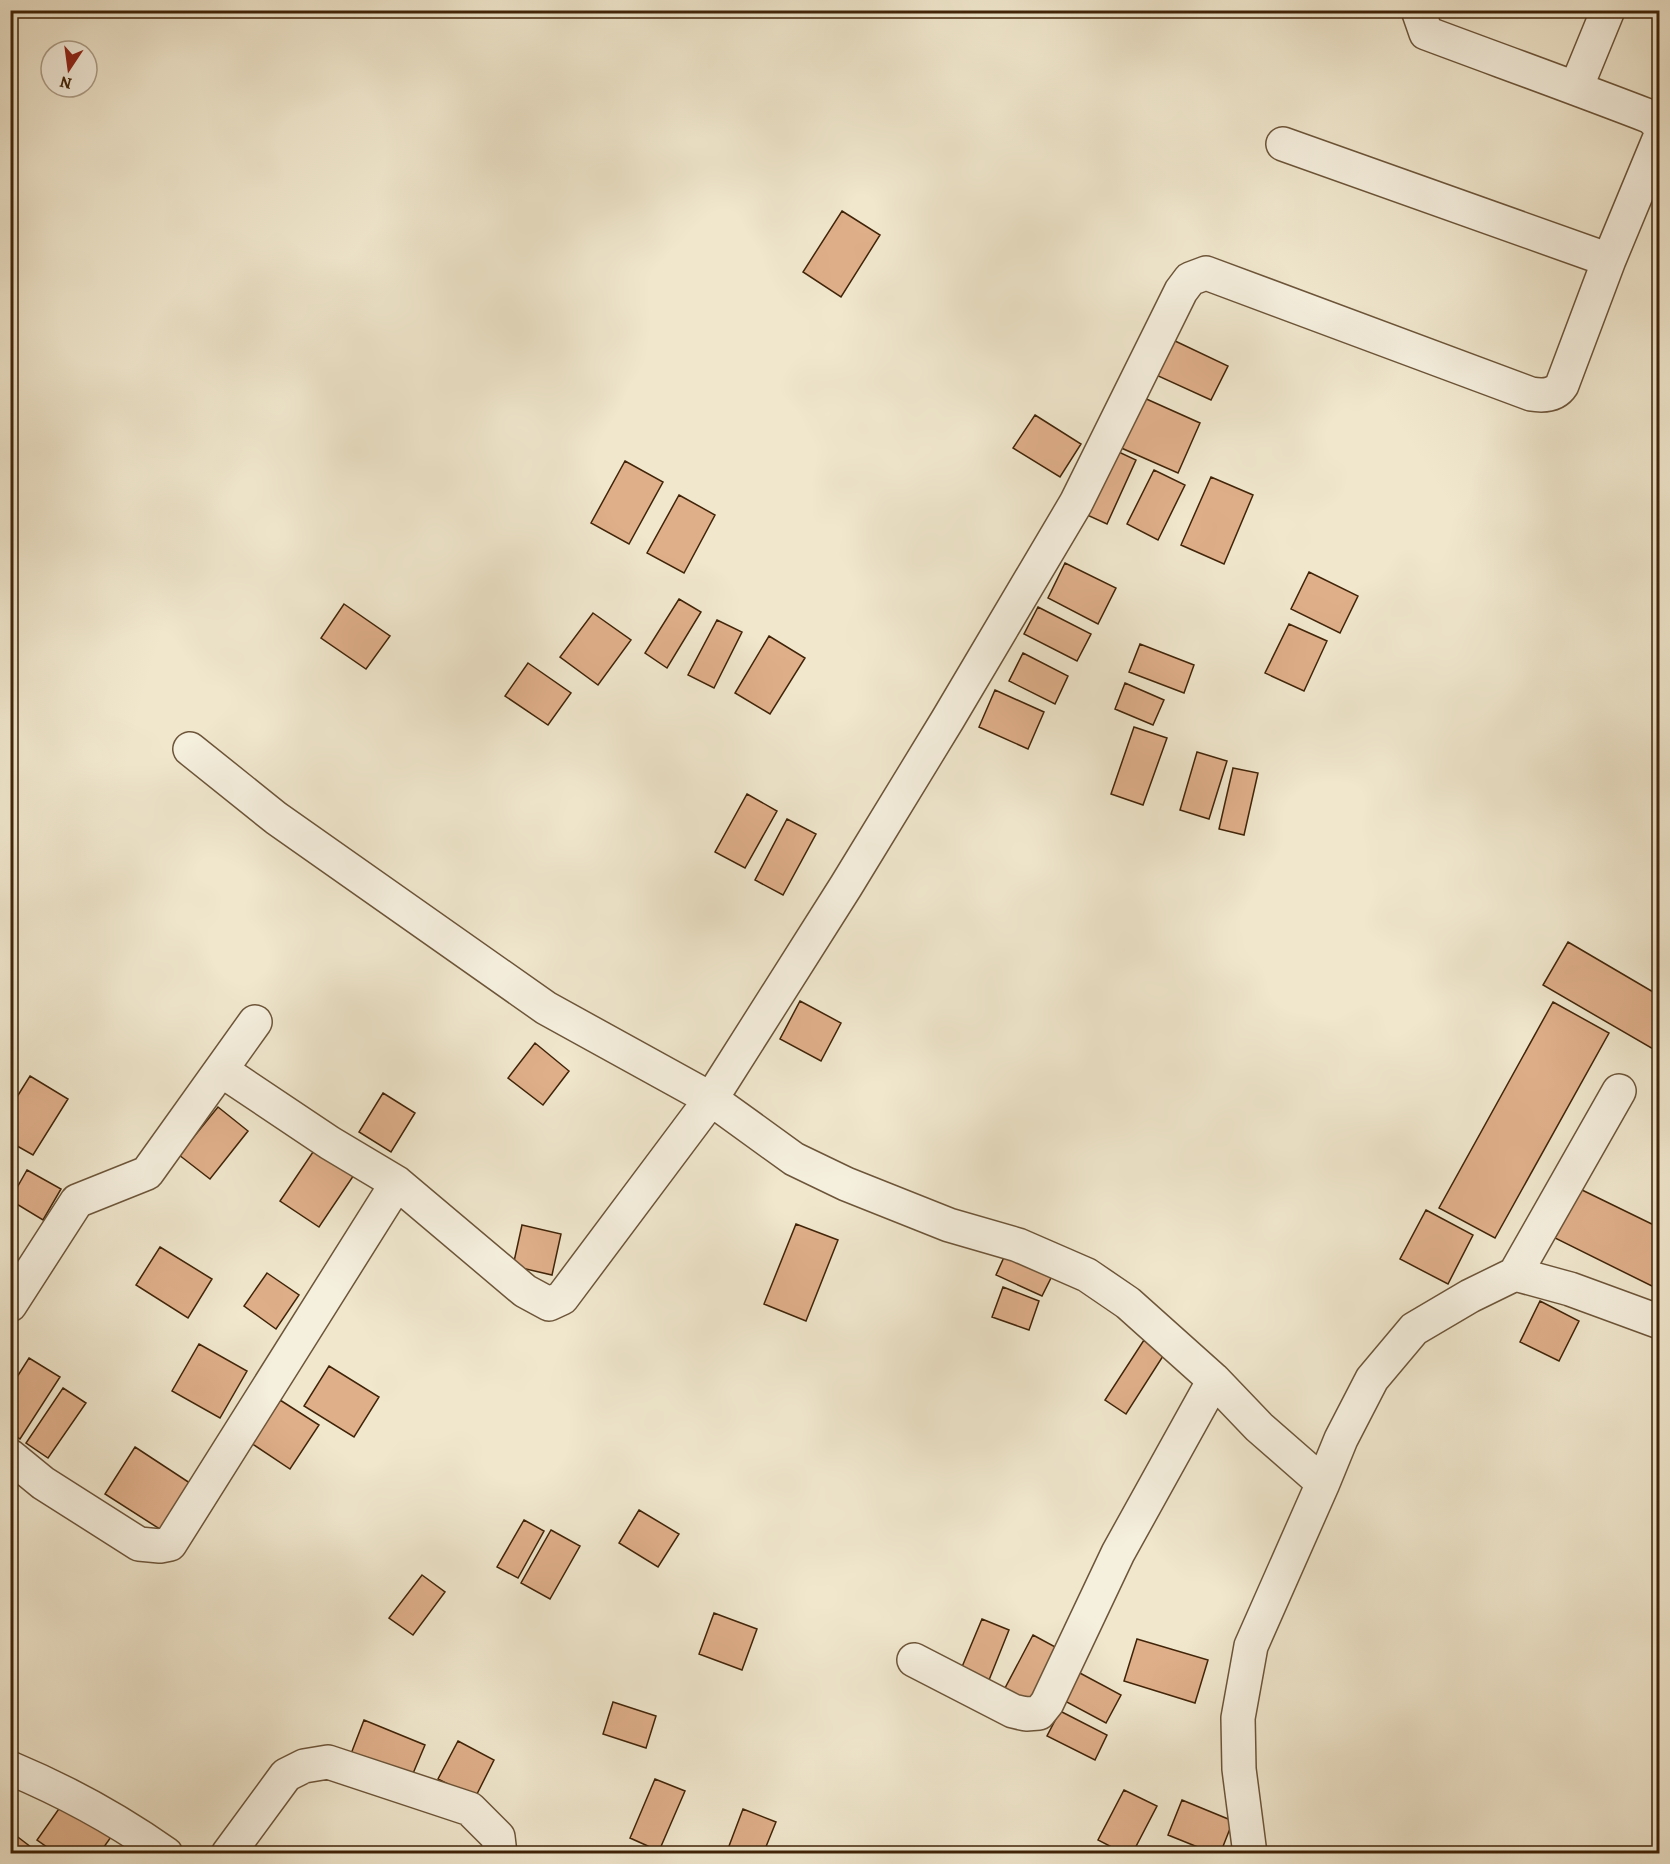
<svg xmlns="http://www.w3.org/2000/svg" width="1670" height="1864" font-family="Alegreya,serif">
	<rect width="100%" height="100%" fill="#f0e7cd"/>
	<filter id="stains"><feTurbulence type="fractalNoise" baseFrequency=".00333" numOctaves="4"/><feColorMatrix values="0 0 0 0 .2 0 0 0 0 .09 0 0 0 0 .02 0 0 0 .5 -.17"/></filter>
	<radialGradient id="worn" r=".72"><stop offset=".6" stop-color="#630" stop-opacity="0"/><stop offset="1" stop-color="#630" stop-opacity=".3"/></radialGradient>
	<!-- building -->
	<path fill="#dfaf8a" stroke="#412408" stroke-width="1.5" d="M 842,211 L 880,235 L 841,297 L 803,272 Z
		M 1173,340 L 1228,366 L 1211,400 L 1156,375 Z
		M 1133,393 L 1200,423 L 1178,473 L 1110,443 Z
		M 1035,415 L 1081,444 L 1060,477 L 1013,448 Z
		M 1106,446 L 1136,460 L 1107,524 L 1076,510 Z
		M 625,461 L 663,482 L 629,544 L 591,523 Z
		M 1154,470 L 1185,485 L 1158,540 L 1127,524 Z
		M 1211,477 L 1253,495 L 1224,564 L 1181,545 Z
		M 679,495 L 715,515 L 684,573 L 647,553 Z
		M 1065,563 L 1116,588 L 1098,624 L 1048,598 Z
		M 1309,572 L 1358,596 L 1340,633 L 1291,609 Z
		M 679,599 L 701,612 L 667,668 L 645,653 Z
		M 344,604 L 390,636 L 366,669 L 321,638 Z
		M 1038,607 L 1091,634 L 1077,661 L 1024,634 Z
		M 593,613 L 631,640 L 598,685 L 560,657 Z
		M 717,620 L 742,632 L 714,688 L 688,675 Z
		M 1289,624 L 1327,641 L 1304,691 L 1265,673 Z
		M 769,636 L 805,658 L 770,714 L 735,693 Z
		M 1140,644 L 1194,665 L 1184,693 L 1129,672 Z
		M 1023,653 L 1068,676 L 1055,704 L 1009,681 Z
		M 528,663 L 571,693 L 548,725 L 505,696 Z
		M 1125,683 L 1164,700 L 1153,725 L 1115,709 Z
		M 995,690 L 1044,712 L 1028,749 L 979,727 Z
		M 1134,727 L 1167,738 L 1143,805 L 1111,794 Z
		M 1197,752 L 1227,761 L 1209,819 L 1180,810 Z
		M 1233,768 L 1258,773 L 1244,835 L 1219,829 Z
		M 747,794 L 777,811 L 745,868 L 715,852 Z
		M 787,819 L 816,834 L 783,895 L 755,880 Z
		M 1568,942 L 1660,996 L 1660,1053 L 1543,985 Z
		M 800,1001 L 841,1023 L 821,1061 L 780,1039 Z
		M 1553,1002 L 1609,1033 L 1495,1238 L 1439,1208 Z
		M 535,1043 L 569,1071 L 543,1105 L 508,1078 Z
		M 30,1076 L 68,1099 L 33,1155 L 10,1142 L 10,1108 Z
		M 383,1093 L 415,1113 L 391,1152 L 359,1132 Z
		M 218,1107 L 248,1131 L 210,1179 L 179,1155 Z
		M 317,1146 L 356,1172 L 319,1227 L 280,1201 Z
		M 27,1170 L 61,1189 L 43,1220 L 10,1200 Z
		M 1580,1189 L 1660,1228 L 1660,1290 L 1555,1238 Z
		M 1426,1210 L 1473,1235 L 1448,1284 L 1400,1259 Z
		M 796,1224 L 838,1240 L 806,1321 L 764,1304 Z
		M 522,1225 L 561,1234 L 552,1275 L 513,1266 Z
		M 1009,1246 L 1056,1268 L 1042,1296 L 996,1275 Z
		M 160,1247 L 212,1279 L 188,1318 L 136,1285 Z
		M 267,1273 L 299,1295 L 276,1329 L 244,1306 Z
		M 1003,1287 L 1039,1301 L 1029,1330 L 992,1317 Z
		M 1540,1301 L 1579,1321 L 1559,1361 L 1520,1342 Z
		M 1144,1340 L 1165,1353 L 1126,1414 L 1105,1400 Z
		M 199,1344 L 247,1371 L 220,1418 L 172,1391 Z
		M 29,1358 L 60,1377 L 20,1439 L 10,1433 L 10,1388 Z
		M 329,1366 L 379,1397 L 354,1437 L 304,1406 Z
		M 63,1388 L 86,1403 L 48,1458 L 26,1443 Z
		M 280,1400 L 319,1425 L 290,1469 L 251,1443 Z
		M 135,1447 L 196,1487 L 166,1533 L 105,1494 Z
		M 639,1510 L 679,1534 L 658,1567 L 619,1543 Z
		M 524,1520 L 544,1531 L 518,1578 L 497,1567 Z
		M 551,1530 L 580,1546 L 550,1599 L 521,1583 Z
		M 422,1575 L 445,1592 L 413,1635 L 389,1618 Z
		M 714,1613 L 757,1629 L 742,1670 L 699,1654 Z
		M 982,1619 L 1009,1630 L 987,1685 L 959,1674 Z
		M 1033,1635 L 1059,1649 L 1031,1704 L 1004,1690 Z
		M 1137,1639 L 1208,1660 L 1195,1703 L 1124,1681 Z
		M 1078,1672 L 1121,1695 L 1106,1723 L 1063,1700 Z
		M 613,1702 L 656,1716 L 646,1748 L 603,1734 Z
		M 1060,1711 L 1107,1735 L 1095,1760 L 1047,1736 Z
		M 364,1720 L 425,1745 L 409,1783 L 349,1759 Z
		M 458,1741 L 494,1760 L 475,1798 L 438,1779 Z
		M 655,1779 L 685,1791 L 659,1851 L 630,1838 Z
		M 1124,1790 L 1157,1806 L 1132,1854 L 1125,1854 L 1098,1840 Z
		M 1182,1800 L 1233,1821 L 1220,1854 L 1215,1854 L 1168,1835 Z
		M 63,1803 L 111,1837 L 99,1854 L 57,1854 L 37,1840 Z
		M 743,1809 L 776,1822 L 763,1854 L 726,1854 Z
		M 10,1831 L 40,1854 L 10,1854 Z
		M 563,1848 L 564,1854 L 531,1854 L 530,1850 Z"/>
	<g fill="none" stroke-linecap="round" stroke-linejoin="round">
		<defs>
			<path id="minor" d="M 1418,10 L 1426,33 C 1501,61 1576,88 1651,117 L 1659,125 L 1660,129
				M 1576,88 L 1608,10
				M 1283,144 L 1609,260
				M 190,749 L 276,818 L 546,1008 L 711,1099 L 794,1159 L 846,1184 L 949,1225 L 1018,1245 L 1087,1275 L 1128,1303 L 1214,1380 L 1259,1427 L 1323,1483 L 1341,1439 L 1372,1379 L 1414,1329 L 1470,1296 L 1515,1274 L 1570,1289 L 1660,1322
				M 221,1070 L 330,1143 L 397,1183 L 525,1291 L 549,1304 L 562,1298 L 711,1099 L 846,886 L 948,719 L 1076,503 L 1181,291 L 1190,279 L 1206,273 L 1531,394 C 1543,396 1555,396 1562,385 L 1609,260 L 1660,137
				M 1515,1274 L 1619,1091
				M 10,1305 L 77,1201 L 147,1173 L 255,1022
				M 10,1456 L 43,1483 L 139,1544 L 160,1546 L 170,1544 L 397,1183
				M 914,1660 L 1013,1711 L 1026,1714 L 1039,1713 L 1047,1703 L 1118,1553 L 1214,1380
				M 10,1768 C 65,1791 118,1820 166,1854
				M 228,1854 L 286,1775 L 304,1766 L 328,1762 L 470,1809 L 498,1837 L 500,1854
				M 1250,1854 L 1239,1769 L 1238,1718 L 1251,1646 L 1323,1483"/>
		</defs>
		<!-- minor casing -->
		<use href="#minor" stroke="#6d5539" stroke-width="36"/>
		<!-- minor -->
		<use href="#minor" stroke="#f5efde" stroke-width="33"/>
	</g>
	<!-- margin -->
	<rect width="1670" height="1864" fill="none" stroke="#f0e7cd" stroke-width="36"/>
	<rect x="12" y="12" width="1646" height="1840" fill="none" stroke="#412408" stroke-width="3"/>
	<rect x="18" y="18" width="1634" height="1828" fill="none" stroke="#412408" stroke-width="1.5"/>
	<!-- north arrow -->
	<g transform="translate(69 69) rotate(193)"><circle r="28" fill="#f5efde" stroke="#ad9e88" stroke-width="1.5"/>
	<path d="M0-4.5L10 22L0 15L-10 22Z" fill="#8f2418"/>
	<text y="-9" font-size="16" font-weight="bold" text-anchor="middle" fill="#412408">N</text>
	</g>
	<rect width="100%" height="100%" filter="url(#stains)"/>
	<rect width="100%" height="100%" fill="url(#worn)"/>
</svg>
